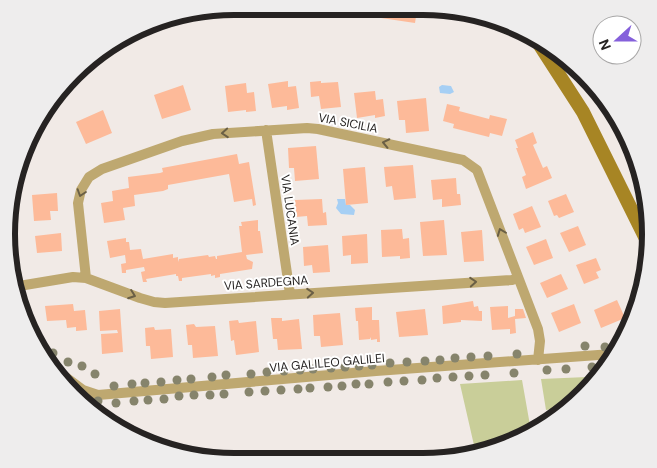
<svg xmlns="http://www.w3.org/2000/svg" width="657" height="468" font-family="'DM Sans',sans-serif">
	<rect width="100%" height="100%" fill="#f1eae6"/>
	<!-- green -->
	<path fill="#c9ce99" d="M 587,377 L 588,386 L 574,405 L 546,410 L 541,379 Z
		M 522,380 L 531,431 L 510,444 L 476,454 L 460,384 Z"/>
	<!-- water -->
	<path fill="#a6cff4" d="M 442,85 L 451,86 L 454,92 L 450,94 L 440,93 L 439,87 Z
		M 337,199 L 345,199 L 346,205 L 350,205 L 355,210 L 354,215 L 341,214 L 336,208 L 338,203 Z"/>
	<!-- building -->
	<path fill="#fdba99" d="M 382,9 L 417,10 L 415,23 L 381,18 Z
		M 288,81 L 288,87 L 296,86 L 299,108 L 287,110 L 287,106 L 272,108 L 268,84 Z
		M 321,81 L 321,83 L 338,82 L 341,107 L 321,109 L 319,96 L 311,97 L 310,82 Z
		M 246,83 L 247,93 L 254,92 L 256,111 L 246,112 L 246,110 L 228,112 L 225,86 Z
		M 183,85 L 191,110 L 162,119 L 154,95 Z
		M 375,91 L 376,100 L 383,99 L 385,116 L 375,118 L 375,115 L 357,118 L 354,93 Z
		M 426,98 L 429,131 L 406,133 L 405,120 L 399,120 L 397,101 Z
		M 447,104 L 460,107 L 459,111 L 489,119 L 490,115 L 507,119 L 502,136 L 490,133 L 489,137 L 453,128 L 454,124 L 443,121 Z
		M 103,110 L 112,133 L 86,144 L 76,122 Z
		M 533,132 L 537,143 L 533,145 L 543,168 L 547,166 L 552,178 L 526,189 L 522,177 L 526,175 L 516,148 L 518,148 L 515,140 Z
		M 316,146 L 319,179 L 295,181 L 294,168 L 289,168 L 288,148 Z
		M 237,154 L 239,164 L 249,162 L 256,205 L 253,206 L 252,199 L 234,202 L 229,174 L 168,185 L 168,189 L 163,191 L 134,195 L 135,206 L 123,208 L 125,220 L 104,223 L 101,203 L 113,201 L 112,191 L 129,188 L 128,177 L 160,173 L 163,172 L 162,168 Z
		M 413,165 L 416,198 L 394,200 L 392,186 L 386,187 L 384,167 Z
		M 365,167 L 368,203 L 346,205 L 343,169 Z
		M 456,178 L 457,194 L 460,194 L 461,205 L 442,207 L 442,199 L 433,200 L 431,180 Z
		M 57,193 L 58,211 L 50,211 L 51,220 L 34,221 L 32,195 Z
		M 566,194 L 574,212 L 559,218 L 557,215 L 554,216 L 548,201 Z
		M 322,199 L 323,213 L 326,212 L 327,225 L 308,226 L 307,216 L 296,217 L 295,200 Z
		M 532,206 L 541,227 L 525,233 L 523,228 L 519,230 L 513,214 Z
		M 258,220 L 258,231 L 260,231 L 263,253 L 246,255 L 247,259 L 253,262 L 252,269 L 220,274 L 220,277 L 215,278 L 215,275 L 211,276 L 211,274 L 182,278 L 182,281 L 179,281 L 178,276 L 176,276 L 176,274 L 146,279 L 147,282 L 143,282 L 141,272 L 145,271 L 144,267 L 126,270 L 126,273 L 122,273 L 121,264 L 126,263 L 125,255 L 110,258 L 107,241 L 126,238 L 126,242 L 129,242 L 130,250 L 141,249 L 143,259 L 173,254 L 173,258 L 178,257 L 178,262 L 179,259 L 208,255 L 209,257 L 215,256 L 216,259 L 217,259 L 217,256 L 242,252 L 239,226 L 242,226 L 241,222 Z
		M 444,220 L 447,255 L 423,256 L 420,222 Z
		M 578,226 L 586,245 L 569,252 L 560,233 Z
		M 402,229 L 403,239 L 409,238 L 410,258 L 400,259 L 400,256 L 382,257 L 381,230 Z
		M 482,230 L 484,261 L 464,262 L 461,232 Z
		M 61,233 L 62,251 L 37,253 L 35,236 Z
		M 367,234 L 368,263 L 351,264 L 351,255 L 343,256 L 342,236 Z
		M 546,239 L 553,258 L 534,265 L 526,247 Z
		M 328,245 L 330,272 L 313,273 L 312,265 L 304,266 L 303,247 Z
		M 596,258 L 601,270 L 596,272 L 599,278 L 584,284 L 576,265 Z
		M 561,274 L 568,289 L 547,298 L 540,283 Z
		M 617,300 L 625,318 L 601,328 L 594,310 Z
		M 473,301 L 474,307 L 478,306 L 479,311 L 482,311 L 482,321 L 461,320 L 461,322 L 443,324 L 442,306 Z
		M 73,304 L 74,311 L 85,310 L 87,330 L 76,331 L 76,327 L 67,328 L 66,320 L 47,321 L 45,306 Z
		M 574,304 L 581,323 L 559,332 L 551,313 Z
		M 508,306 L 508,318 L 515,316 L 515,309 L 523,309 L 526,318 L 515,319 L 516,333 L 510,334 L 510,329 L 492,330 L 490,307 Z
		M 372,307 L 372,320 L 379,320 L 380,342 L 377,342 L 377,339 L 371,340 L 371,337 L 370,339 L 359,340 L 358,321 L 356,321 L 355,308 Z
		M 120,309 L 123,352 L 102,354 L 101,334 L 118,333 L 117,330 L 100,331 L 99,311 Z
		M 425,309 L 428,335 L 399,337 L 396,312 Z
		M 340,313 L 343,345 L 321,347 L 320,336 L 314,336 L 313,315 Z
		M 271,318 L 282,318 L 282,321 L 299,319 L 302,349 L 278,350 L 277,339 L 273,339 Z
		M 238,320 L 239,323 L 256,321 L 259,352 L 236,355 L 234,340 L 231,341 L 229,321 Z
		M 194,324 L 196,327 L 215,326 L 218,356 L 193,358 L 192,345 L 188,345 L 186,325 Z
		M 154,327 L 155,330 L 171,329 L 173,357 L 151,359 L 150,346 L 146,346 L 145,328 Z"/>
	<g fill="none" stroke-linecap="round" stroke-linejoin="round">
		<!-- street -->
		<path stroke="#bea870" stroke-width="10" d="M 266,130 L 290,294
			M 8,237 L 19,286 L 25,324
			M 86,278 L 78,203 L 81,190 L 89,177 L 102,169 L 182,141 L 213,134 L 307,128 L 318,129 L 463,160 L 477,170 L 538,329 L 540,341 L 538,360
			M 19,286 L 73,277 L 86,278 L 140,298 L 154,302 L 165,303 L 512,280 L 518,278
			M 52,367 L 83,390 L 98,395 L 376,371 L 612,354"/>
		<!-- secondary -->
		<path stroke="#a78524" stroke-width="14" d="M 534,36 L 583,112 L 650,247"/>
	</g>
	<!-- trees -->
	<g fill="#86846c">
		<circle cx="585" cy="346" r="4.5"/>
		<circle cx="605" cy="347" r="4.5"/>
		<circle cx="53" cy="353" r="4.5"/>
		<circle cx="517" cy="354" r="4.5"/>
		<circle cx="488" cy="356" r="4.5"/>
		<circle cx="471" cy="357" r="4.5"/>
		<circle cx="455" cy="358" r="4.5"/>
		<circle cx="440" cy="360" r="4.5"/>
		<circle cx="425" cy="361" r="4.5"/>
		<circle cx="68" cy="362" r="4.5"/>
		<circle cx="407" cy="362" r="4.5"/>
		<circle cx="390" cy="363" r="4.5"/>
		<circle cx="372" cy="365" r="4.5"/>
		<circle cx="82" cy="366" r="4.5"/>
		<circle cx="359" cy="366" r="4.5"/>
		<circle cx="345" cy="367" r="4.5"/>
		<circle cx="592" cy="367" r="4.5"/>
		<circle cx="331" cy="368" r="4.5"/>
		<circle cx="313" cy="369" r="4.5"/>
		<circle cx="566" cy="369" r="4.5"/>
		<circle cx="300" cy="370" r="4.5"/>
		<circle cx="547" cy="370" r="4.5"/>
		<circle cx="284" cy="371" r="4.5"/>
		<circle cx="267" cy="372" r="4.5"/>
		<circle cx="514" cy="373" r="4.5"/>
		<circle cx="95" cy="374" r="4.5"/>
		<circle cx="251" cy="374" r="4.5"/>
		<circle cx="226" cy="375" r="4.5"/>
		<circle cx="485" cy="375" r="4.5"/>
		<circle cx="469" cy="376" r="4.5"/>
		<circle cx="212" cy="377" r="4.5"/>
		<circle cx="453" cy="377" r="4.5"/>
		<circle cx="437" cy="378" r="4.5"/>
		<circle cx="191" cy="379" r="4.5"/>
		<circle cx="177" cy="380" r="4.5"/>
		<circle cx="422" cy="380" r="4.5"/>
		<circle cx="404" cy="381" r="4.5"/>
		<circle cx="161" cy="382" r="4.5"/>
		<circle cx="388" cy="382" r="4.5"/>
		<circle cx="145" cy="383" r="4.5"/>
		<circle cx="132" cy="384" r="4.5"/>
		<circle cx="356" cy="384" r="4.5"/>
		<circle cx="369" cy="384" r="4.5"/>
		<circle cx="114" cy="386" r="4.5"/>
		<circle cx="342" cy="386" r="4.5"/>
		<circle cx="328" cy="387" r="4.5"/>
		<circle cx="310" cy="388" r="4.5"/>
		<circle cx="298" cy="389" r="4.5"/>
		<circle cx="281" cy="390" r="4.5"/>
		<circle cx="265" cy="391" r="4.5"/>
		<circle cx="249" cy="392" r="4.5"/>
		<circle cx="224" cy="394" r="4.5"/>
		<circle cx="194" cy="395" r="4.5"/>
		<circle cx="210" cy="395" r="4.5"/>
		<circle cx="179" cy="396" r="4.5"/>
		<circle cx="164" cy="399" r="4.5"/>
		<circle cx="148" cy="400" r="4.5"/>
		<circle cx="98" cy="401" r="4.5"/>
		<circle cx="134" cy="401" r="4.5"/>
		<circle cx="116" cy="403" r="4.5"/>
	</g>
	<!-- one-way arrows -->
	<defs><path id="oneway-chevron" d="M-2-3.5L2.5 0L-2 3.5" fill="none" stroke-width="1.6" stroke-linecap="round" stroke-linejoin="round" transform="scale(1.25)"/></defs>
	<g stroke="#6a5f45">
		<use href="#oneway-chevron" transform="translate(225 133) rotate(176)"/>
		<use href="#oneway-chevron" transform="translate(386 143) rotate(-168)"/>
		<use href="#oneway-chevron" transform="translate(81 193) rotate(108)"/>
		<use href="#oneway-chevron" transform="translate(501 232) rotate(-111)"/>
		<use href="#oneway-chevron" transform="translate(473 282) rotate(-4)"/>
		<use href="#oneway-chevron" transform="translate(310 293) rotate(-4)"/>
		<use href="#oneway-chevron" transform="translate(132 295) rotate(20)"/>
	</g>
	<g text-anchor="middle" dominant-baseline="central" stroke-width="4" stroke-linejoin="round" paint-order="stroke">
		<!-- street labels -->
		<g font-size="12" fill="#262322" stroke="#fff">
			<text transform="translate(348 123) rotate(11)">VIA SICILIA</text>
			<text transform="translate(290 210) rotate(82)">VIA LUCANIA</text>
			<text transform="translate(266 283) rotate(-4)">VIA SARDEGNA</text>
			<text transform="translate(327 363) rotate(-5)">VIA GALILEO GALILEI</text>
		</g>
	</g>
	<!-- crop -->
	<path d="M0 0H657V468H0ZM234 15H423A219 219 0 0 1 642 234V234A219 219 0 0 1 423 453H234A219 219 0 0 1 15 234V234A219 219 0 0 1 234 15Z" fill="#eeeded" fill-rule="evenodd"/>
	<path fill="none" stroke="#262322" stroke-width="6" d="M234 15H423A219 219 0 0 1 642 234V234A219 219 0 0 1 423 453H234A219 219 0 0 1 15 234V234A219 219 0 0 1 234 15Z"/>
	<!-- north arrow -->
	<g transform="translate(617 40) rotate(249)"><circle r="24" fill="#ffffff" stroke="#a8a7a7"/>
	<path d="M0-4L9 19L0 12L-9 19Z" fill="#8560db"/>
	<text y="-8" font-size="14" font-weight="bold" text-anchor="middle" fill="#262322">N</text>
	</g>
</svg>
